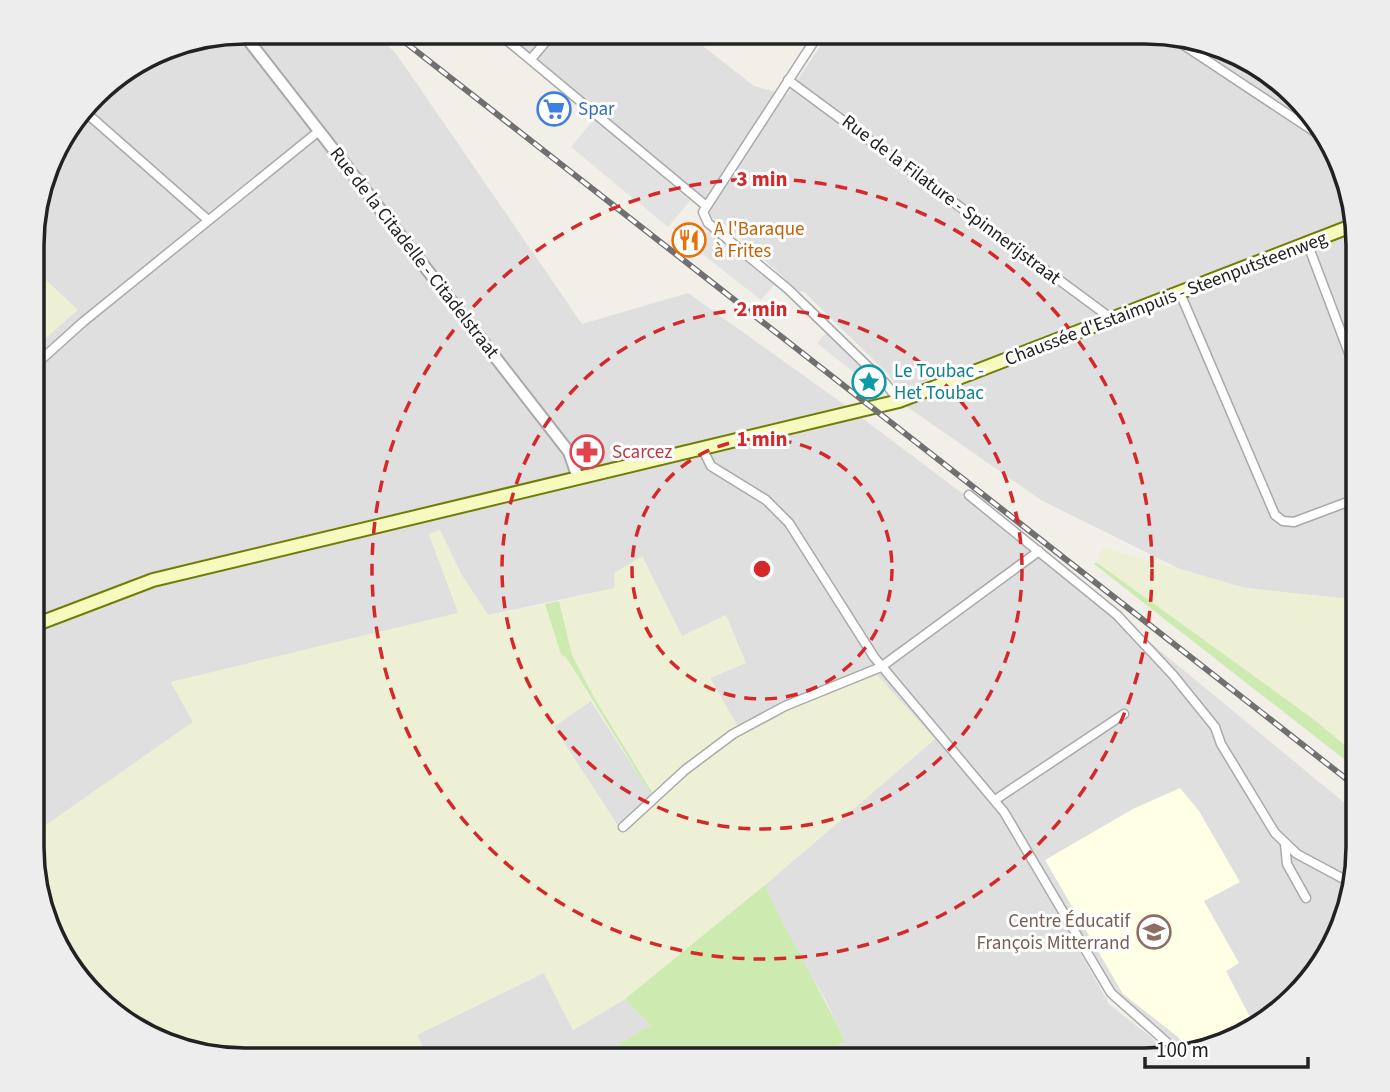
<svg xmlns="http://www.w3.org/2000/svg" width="1390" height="1092" font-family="'Source Sans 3',sans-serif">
	<rect width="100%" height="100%" fill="#f2efe9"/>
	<!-- residential -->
	<path fill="#e0dfdf" d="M 245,32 L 370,32 L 395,52 L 582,324 L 688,293 L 842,403 L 1039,551 L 1358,814 L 1358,862 L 1342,929 L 1305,988 L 1245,1031 L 1214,1047 L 1186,1051 L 1118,994 L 1009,812 L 990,787 L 940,744 L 994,806 L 1018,841 L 1109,1004 L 1166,1049 L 1166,1056 L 1145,1060 L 811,1060 L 845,1041 L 825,999 L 788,937 L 765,885 L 935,739 L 738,727 L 710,678 L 745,663 L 726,615 L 682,637 L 642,556 L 615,588 L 488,615 L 461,574 L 440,530 L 429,535 L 459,613 L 171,682 L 193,722 L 32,835 L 33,349 L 77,310 L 33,268 L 33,216 L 60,138 L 104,84 L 176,43 Z
		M 495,32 L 685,32 L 754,86 L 787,95 L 830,32 L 1159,32 L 1227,48 L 1286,85 L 1337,151 L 1358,244 L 1358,600 L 1245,588 L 1180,569 L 1041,500 L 906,406 L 889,375 L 803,291 L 800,292 L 724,224 L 721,225 Z
		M 591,701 L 650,793 L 652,792 L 659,800 L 622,832 L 553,726 Z
		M 544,973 L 573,1030 L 625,999 L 650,1025 L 595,1060 L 373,1060 L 422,1045 L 416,1035 Z"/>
	<!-- education -->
	<path fill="#ffffe5" d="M 1180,788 L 1199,811 L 1240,882 L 1204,901 L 1239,963 L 1226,971 L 1250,1017 L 1245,1026 L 1225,1038 L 1185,1047 L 1178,1037 L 1123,994 L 1045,860 L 1133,809 Z"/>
	<!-- farmland -->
	<path fill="#eef0d5" d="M 33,268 L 78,310 L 33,349 Z
		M 440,530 L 461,574 L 488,615 L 545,604 L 561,655 L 566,657 L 591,701 L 554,727 L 622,832 L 658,799 L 595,699 L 572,655 L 559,601 L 615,588 L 614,573 L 642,556 L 682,636 L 726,615 L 746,663 L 710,678 L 738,727 L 877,675 L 935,739 L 730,915 L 625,999 L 573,1030 L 544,973 L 417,1035 L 422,1045 L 373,1060 L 231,1060 L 163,1044 L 104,1007 L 53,941 L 32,862 L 32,835 L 193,722 L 171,682 L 458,613 L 429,534 Z
		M 1103,547 L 1245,588 L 1358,600 L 1358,756 L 1312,718 L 1096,562 Z"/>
	<!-- grass -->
	<path fill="#cdebb0" d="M 1096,562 L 1312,718 L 1358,756 L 1358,770 L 1094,564 Z
		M 559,601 L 572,655 L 595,699 L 652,792 L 650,793 L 566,657 L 561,655 L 545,604 Z
		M 765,885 C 789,939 820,988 845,1041 L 811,1060 L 595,1060 L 650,1025 L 625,999 Z"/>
	<!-- parking -->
	<path fill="#e2e2e2" d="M 594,119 L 690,201 L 668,227 L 571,147 Z
		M 710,231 L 775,284 L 761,300 L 701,253 L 705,233 Z
		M 826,333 L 867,373 L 862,379 L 817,343 Z"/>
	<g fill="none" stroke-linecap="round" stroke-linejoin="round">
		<defs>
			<path id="minor" d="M 497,32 L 705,205
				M 820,32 L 703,212 L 708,223 L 788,289 L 886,384 L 899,401
				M 1167,34 L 1330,142
				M 531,59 L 554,32
				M 788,80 L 1112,319
				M 83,110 L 208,220
				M 1308,245 L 1358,377
				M 1180,293 L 1275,515 L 1283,521 L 1294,522 L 1358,498
				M 33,367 L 83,322 L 319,131
				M 702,448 L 711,466 L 766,500 L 789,523 L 874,657 L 1004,812 L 1111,993 L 1180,1054
				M 969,495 L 1117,615 L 1173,675 L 1215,727 L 1221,744 L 1275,833 L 1297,854 L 1353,884
				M 995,800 L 1124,714
				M 623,827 L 685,770 L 733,734 L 785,706 L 881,667 L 1039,551
				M 1285,844 L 1287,864 L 1306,898"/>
			<path id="tertiary" d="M 242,32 L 569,452 L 578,478"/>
			<path id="secondary" d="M 32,626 L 153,580 L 899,401 L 1354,225"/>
		</defs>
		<!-- minor casing -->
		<use href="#minor" stroke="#a9a9a9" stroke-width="11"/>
		<!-- tertiary casing -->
		<use href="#tertiary" stroke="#a9a9a9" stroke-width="14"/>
		<!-- secondary casing -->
		<use href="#secondary" stroke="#707d05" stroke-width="16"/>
		<!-- minor -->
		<use href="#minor" stroke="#fff" stroke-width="8"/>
		<!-- tertiary -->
		<use href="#tertiary" stroke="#fff" stroke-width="10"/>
		<!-- secondary -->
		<use href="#secondary" stroke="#f7fabf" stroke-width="12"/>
		<defs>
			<path id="rail" d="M 392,32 L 1358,788"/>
		</defs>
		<!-- rail casing -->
		<use href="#rail" stroke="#707070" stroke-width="6"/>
		<!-- rail -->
		<use href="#rail" stroke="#fff" stroke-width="3.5" stroke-dasharray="10" stroke-linecap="butt"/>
	</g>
	<!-- distance rings -->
	<g fill="none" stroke="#d62828" stroke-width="3.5" stroke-dasharray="12 9">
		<circle cx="762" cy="569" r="130"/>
		<circle cx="762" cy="569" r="260"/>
		<circle cx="762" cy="569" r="390"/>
	</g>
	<!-- icons -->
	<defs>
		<symbol id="supermarket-ring" viewBox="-11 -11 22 22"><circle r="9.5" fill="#fff" stroke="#3f7fe0" stroke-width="1.5"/><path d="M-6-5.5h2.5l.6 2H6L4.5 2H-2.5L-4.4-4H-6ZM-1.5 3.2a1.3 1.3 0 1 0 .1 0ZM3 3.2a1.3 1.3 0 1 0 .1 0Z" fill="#3f7fe0"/></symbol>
		<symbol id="restaurant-ring" viewBox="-11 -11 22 22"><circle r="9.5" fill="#fff" stroke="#e8710a" stroke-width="1.5"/><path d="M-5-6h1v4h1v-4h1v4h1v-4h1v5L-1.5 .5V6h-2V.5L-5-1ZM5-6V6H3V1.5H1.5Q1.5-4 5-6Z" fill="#e8710a"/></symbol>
		<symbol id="sight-ring" viewBox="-11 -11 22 22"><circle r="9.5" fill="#fff" stroke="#0f9aa8" stroke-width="1.5"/><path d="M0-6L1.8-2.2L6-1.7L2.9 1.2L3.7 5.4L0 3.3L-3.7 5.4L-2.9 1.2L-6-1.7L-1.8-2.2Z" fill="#0f9aa8"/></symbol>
		<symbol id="pharmacy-ring" viewBox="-11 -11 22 22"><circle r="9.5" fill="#fff" stroke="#e0444e" stroke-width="1.5"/><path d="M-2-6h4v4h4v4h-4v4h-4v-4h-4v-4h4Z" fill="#e0444e"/></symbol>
		<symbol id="school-ring" viewBox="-11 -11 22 22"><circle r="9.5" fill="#fff" stroke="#8d6e63" stroke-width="1.5"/><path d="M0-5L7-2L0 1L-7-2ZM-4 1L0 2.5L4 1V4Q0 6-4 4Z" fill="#8d6e63"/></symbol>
	</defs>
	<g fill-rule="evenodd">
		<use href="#supermarket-ring" x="535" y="90" width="38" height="38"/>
		<use href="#restaurant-ring" x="670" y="221" width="38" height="38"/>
		<use href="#sight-ring" x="850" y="363" width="38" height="38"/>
		<use href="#pharmacy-ring" x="568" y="433" width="38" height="38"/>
		<use href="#school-ring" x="1135" y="913" width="38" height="38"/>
	</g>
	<g text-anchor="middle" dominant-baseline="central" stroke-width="6" stroke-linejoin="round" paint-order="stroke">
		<!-- shop labels -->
		<g font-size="19" fill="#366cbe" stroke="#fff" text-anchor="start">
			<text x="578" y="109">Spar</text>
		</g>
		<!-- street labels -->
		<g font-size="19" fill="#222" stroke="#fff">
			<text transform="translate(951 200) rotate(37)">Rue de la Filature - Spinnerijstraat</text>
			<text transform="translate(414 253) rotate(52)">Rue de la Citadelle - Citadelstraat</text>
			<text transform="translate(1166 299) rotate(-21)">Chaussée d'Estaimpuis - Steenputsteenweg</text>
		</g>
		<!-- food labels -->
		<g font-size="19" fill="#c56008" stroke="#fff" text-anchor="start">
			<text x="714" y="229">A l'Baraque<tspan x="714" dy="22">à Frites</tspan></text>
		</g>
		<!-- culture labels -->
		<g font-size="19" fill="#0d838f" stroke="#fff" text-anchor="start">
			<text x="894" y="371">Le Toubac -<tspan x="894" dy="22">Het Toubac</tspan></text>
		</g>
		<!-- health labels -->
		<g font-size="19" fill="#be3a42" stroke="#fff" text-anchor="start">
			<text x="612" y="452">Scarcez</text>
		</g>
		<!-- education labels -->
		<g font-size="19" fill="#785e54" stroke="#fff" text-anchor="end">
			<text x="1130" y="921">Centre Éducatif<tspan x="1130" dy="22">François Mitterrand</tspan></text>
		</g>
	</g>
	<!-- crop -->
	<path d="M0 0H1390V1092H0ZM245 44H1145A201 201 0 0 1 1346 245V847A201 201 0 0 1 1145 1048H245A201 201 0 0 1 44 847V245A201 201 0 0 1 245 44Z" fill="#ededed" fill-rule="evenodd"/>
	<path fill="none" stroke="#222" stroke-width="3.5" d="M245 44H1145A201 201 0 0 1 1346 245V847A201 201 0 0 1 1145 1048H245A201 201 0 0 1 44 847V245A201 201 0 0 1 245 44Z"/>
	<circle cx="762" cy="569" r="10" fill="#d62828" stroke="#fff" stroke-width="3.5"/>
	<g font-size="21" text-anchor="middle" font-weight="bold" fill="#d62828" stroke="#fff" stroke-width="6" stroke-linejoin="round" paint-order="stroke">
		<text x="762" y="186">3 min</text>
		<text x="762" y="316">2 min</text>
		<text x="762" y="446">1 min</text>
	</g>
	<!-- scale -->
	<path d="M1145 1057v10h163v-10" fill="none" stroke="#222222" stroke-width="3.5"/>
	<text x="1156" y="1057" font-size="21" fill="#222222" stroke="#ffffff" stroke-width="5" paint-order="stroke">100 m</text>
</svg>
